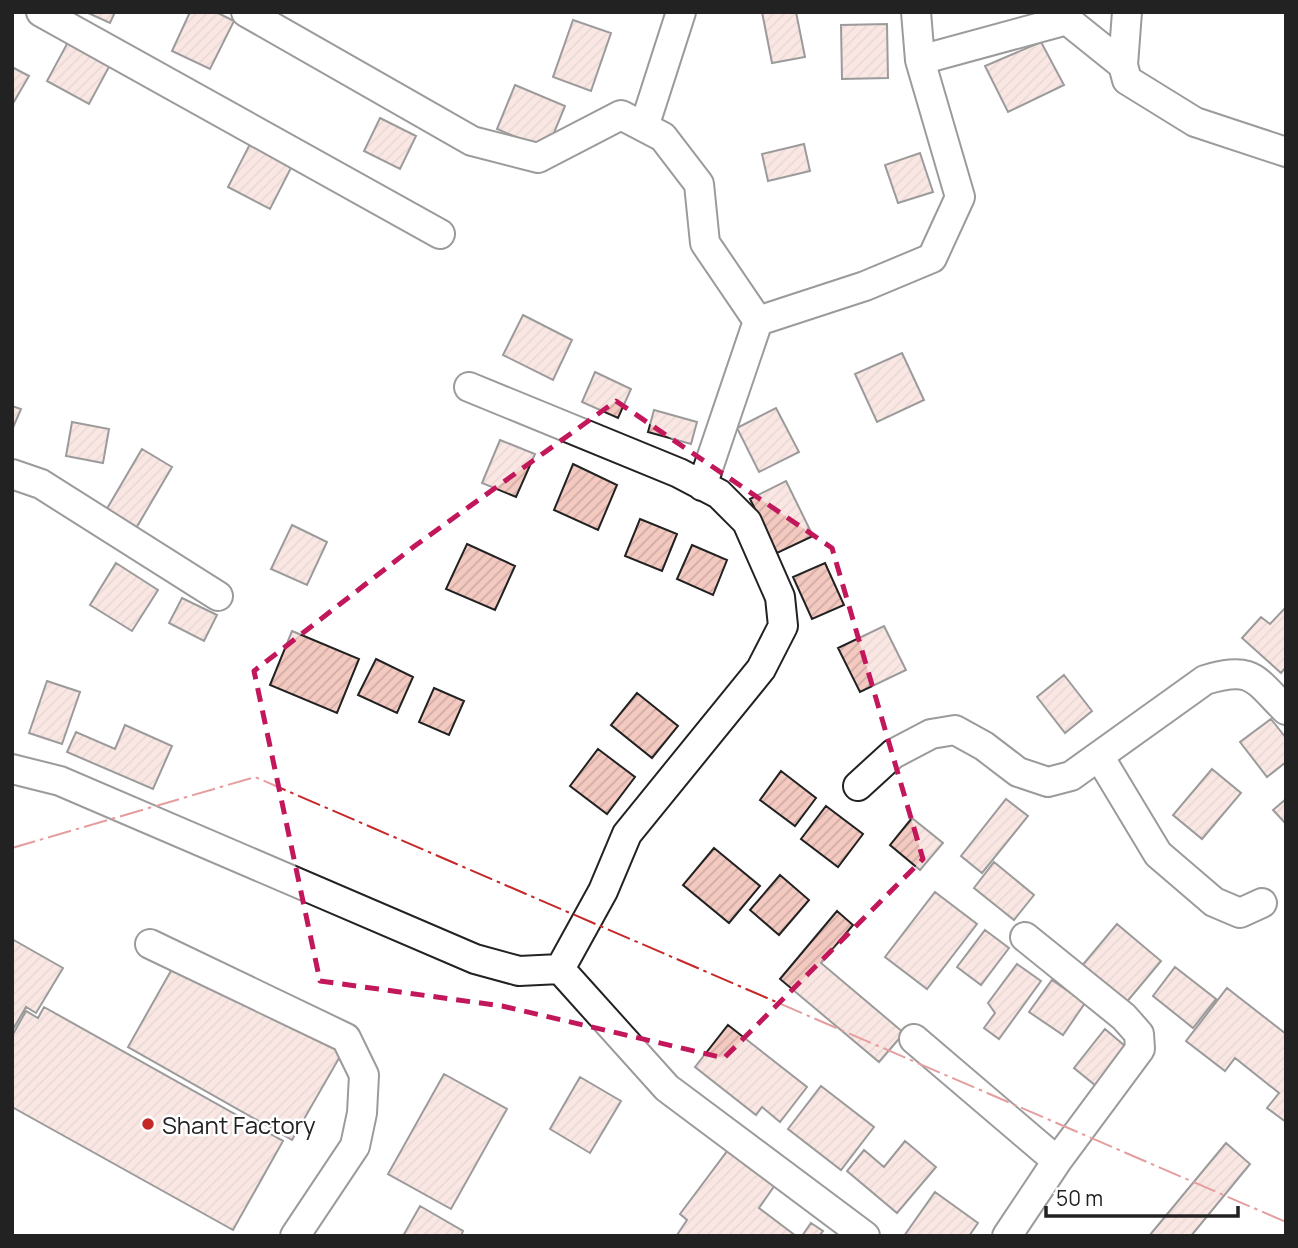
<svg xmlns="http://www.w3.org/2000/svg" width="1298" height="1248" font-family="Manrope,sans-serif">
	<defs>
		<pattern id="building-hatch" width="6" height="6" patternUnits="userSpaceOnUse" patternTransform="scale(1.75)"><rect width="6" height="6" fill="#f3c9c0"/><path d="M-1 1l2-2M0 6l6-6M5 7l2-2" fill="none" stroke="#d0aca5"/></pattern>
	</defs>
	<rect width="100%" height="100%" fill="#fff"/>
	<!-- building -->
	<path fill="url(#building-hatch)" stroke="#222" stroke-width="2" d="M 86,12 L 115,12 L 110,23 Z
		M 190,12 L 216,12 L 234,21 L 210,69 L 172,51 Z
		M 762,12 L 796,12 L 805,57 L 772,63 Z
		M 573,20 L 611,33 L 591,91 L 553,77 Z
		M 887,24 L 888,78 L 842,79 L 841,25 Z
		M 68,42 L 110,65 L 89,104 L 47,81 Z
		M 1041,42 L 1064,85 L 1008,112 L 985,66 Z
		M 12,67 L 29,76 L 12,105 Z
		M 515,85 L 565,106 L 547,150 L 497,129 Z
		M 380,118 L 416,136 L 400,169 L 364,151 Z
		M 250,144 L 292,166 L 270,209 L 228,187 Z
		M 804,144 L 810,171 L 768,181 L 762,154 Z
		M 920,153 L 933,192 L 898,203 L 885,165 Z
		M 523,315 L 572,340 L 553,380 L 503,355 Z
		M 902,353 L 924,400 L 877,422 L 855,374 Z
		M 595,372 L 631,389 L 618,418 L 582,402 Z
		M 12,406 L 21,409 L 12,430 Z
		M 776,408 L 799,452 L 759,472 L 737,428 Z
		M 654,410 L 697,422 L 691,444 L 648,432 Z
		M 72,422 L 109,429 L 103,463 L 66,456 Z
		M 500,440 L 535,454 L 516,497 L 482,483 Z
		M 142,449 L 172,467 L 135,530 L 105,512 Z
		M 573,464 L 617,485 L 598,530 L 554,510 Z
		M 786,481 L 813,536 L 777,553 L 750,499 Z
		M 640,519 L 677,534 L 662,571 L 625,556 Z
		M 292,525 L 327,542 L 307,585 L 271,569 Z
		M 467,544 L 515,566 L 495,610 L 446,589 Z
		M 692,545 L 727,560 L 713,595 L 677,579 Z
		M 116,563 L 158,590 L 132,631 L 90,605 Z
		M 825,563 L 844,605 L 812,619 L 793,577 Z
		M 182,598 L 217,615 L 204,641 L 169,623 Z
		M 1286,607 L 1286,667 L 1281,673 L 1242,638 L 1261,617 L 1270,624 Z
		M 884,626 L 906,670 L 860,692 L 838,648 Z
		M 292,631 L 359,659 L 337,713 L 270,685 Z
		M 376,659 L 413,677 L 397,713 L 358,695 Z
		M 1064,675 L 1092,711 L 1065,733 L 1037,697 Z
		M 47,681 L 80,692 L 62,744 L 29,733 Z
		M 434,688 L 464,701 L 449,735 L 419,722 Z
		M 637,693 L 678,726 L 652,758 L 611,725 Z
		M 1271,719 L 1286,738 L 1286,762 L 1267,777 L 1240,742 Z
		M 125,725 L 172,746 L 153,789 L 67,752 L 76,732 L 115,749 Z
		M 598,749 L 635,777 L 607,814 L 570,786 Z
		M 1212,769 L 1241,793 L 1202,839 L 1173,815 Z
		M 781,771 L 816,798 L 795,826 L 760,800 Z
		M 1006,799 L 1028,816 L 982,873 L 961,856 Z
		M 1286,799 L 1286,824 L 1273,810 Z
		M 826,806 L 863,834 L 838,867 L 801,839 Z
		M 912,818 L 943,843 L 920,870 L 890,845 Z
		M 714,848 L 760,886 L 729,923 L 683,885 Z
		M 994,862 L 1034,895 L 1014,920 L 974,888 Z
		M 780,875 L 809,900 L 779,935 L 750,910 Z
		M 935,892 L 977,924 L 927,989 L 885,957 Z
		M 837,911 L 853,925 L 821,963 L 904,1033 L 879,1062 L 780,979 Z
		M 1117,924 L 1161,961 L 1125,1004 L 1081,967 Z
		M 985,930 L 1009,948 L 981,985 L 957,967 Z
		M 12,939 L 63,968 L 36,1013 L 26,1007 L 12,1031 Z
		M 177,960 L 342,1053 L 292,1140 L 128,1047 Z
		M 1017,964 L 1041,981 L 999,1039 L 984,1028 L 995,1013 L 988,1003 Z
		M 1175,967 L 1216,999 L 1193,1028 L 1153,996 Z
		M 1052,980 L 1085,1003 L 1063,1035 L 1029,1012 Z
		M 1227,988 L 1286,1034 L 1286,1122 L 1267,1108 L 1279,1093 L 1235,1058 L 1225,1071 L 1186,1041 Z
		M 44,1007 L 283,1141 L 233,1230 L 12,1107 L 12,1036 L 26,1011 L 38,1018 Z
		M 728,1025 L 807,1087 L 780,1122 L 762,1107 L 756,1115 L 695,1067 Z
		M 1105,1029 L 1132,1052 L 1101,1090 L 1074,1068 Z
		M 444,1074 L 507,1109 L 451,1209 L 388,1174 Z
		M 580,1077 L 621,1101 L 590,1153 L 550,1129 Z
		M 821,1086 L 874,1127 L 841,1170 L 788,1129 Z
		M 905,1141 L 936,1167 L 897,1213 L 847,1171 L 864,1150 L 884,1167 Z
		M 1226,1143 L 1250,1164 L 1191,1236 L 1149,1236 Z
		M 728,1150 L 775,1185 L 759,1208 L 796,1236 L 677,1235 L 687,1220 L 680,1214 Z
		M 935,1192 L 978,1223 L 969,1236 L 904,1236 Z
		M 420,1206 L 463,1231 L 461,1236 L 403,1236 Z
		M 811,1223 L 823,1231 L 819,1236 L 802,1236 Z"/>
	<g fill="none" stroke-linecap="round" stroke-linejoin="round">
		<defs>
			<path id="minor" d="M 41,12 L 440,234
				M 246,12 L 472,141 L 538,158 L 621,115 L 663,137 L 699,184 L 705,243 L 758,321 L 702,486
				M 920,60 L 1067,20 L 1123,65 L 1127,80 L 1195,122 L 1286,152
				M 1123,65 L 1127,12
				M 644,127 L 681,12
				M 758,321 L 865,286 L 932,258 L 960,197 L 920,60 L 916,12
				M 469,387 L 679,473 L 719,494 L 747,522 L 780,597 L 783,626 L 761,669 L 627,834 L 603,891 L 560,969 L 667,1088 L 865,1236
				M 12,474 L 41,484 L 218,596
				M 1099,756 L 1158,854 L 1214,902 L 1240,913 L 1262,903
				M 12,769 L 60,781 L 475,959 L 519,971 L 560,969
				M 858,786 L 893,754 L 931,734 L 955,730 L 984,746 L 1018,772 L 1048,782 L 1071,776 L 1205,680 C 1253,666 1254,678 1286,710
				M 150,944 L 346,1038 L 364,1075 L 362,1113 L 355,1146 L 295,1236
				M 914,1039 L 1057,1161
				M 1007,1236 L 1057,1161 L 1140,1049 L 1139,1034 L 1124,1017 L 1025,937"/>
		</defs>
		<!-- minor casing -->
		<use href="#minor" stroke="#222" stroke-width="32"/>
		<!-- minor -->
		<use href="#minor" stroke="#fff" stroke-width="28"/>
		<!-- power -->
		<path stroke="#c62828" stroke-width="2" stroke-dasharray="24 5 3.5 5" stroke-linecap="butt" d="M 12,848 L 255,777 L 1286,1222"/>
	</g>
	<!-- marked area -->
	<path d="M0 0H1298V1248H0ZM 616,401 L 832,548 L 923,859 L 724,1058 L 502,1006 L 320,981 L 254,671 L 416,545 Z" fill="#fff" fill-opacity=".55" fill-rule="evenodd"/>
	<path fill="none" stroke="#c2185b" stroke-width="5" stroke-dasharray="14 9" stroke-linejoin="round" d="M 616,401 L 832,548 L 923,859 L 724,1058 L 502,1006 L 320,981 L 254,671 L 416,545 Z"/>
	<!-- markers -->
	<circle fill="#c62828" stroke="#fff" stroke-width="2.5" cx="148" cy="1124" r="7"/>
	<g text-anchor="middle" dominant-baseline="central" stroke-width="5" stroke-linejoin="round" paint-order="stroke">
		<!-- poi labels -->
		<g font-size="24" fill="#222" stroke="#fff" text-anchor="start">
			<text x="162" y="1124">Shant Factory</text>
		</g>
	</g>
	<!-- border -->
	<rect width="1298" height="1248" fill="none" stroke="#222222" stroke-width="28"/>
	<!-- scale -->
	<path d="M1046 1206v10h192v-10" fill="none" stroke="#222222" stroke-width="3.5"/>
	<text x="1056" y="1206" font-size="21" fill="#222222" stroke="#ffffff" stroke-width="5" paint-order="stroke">50 m</text>
</svg>
